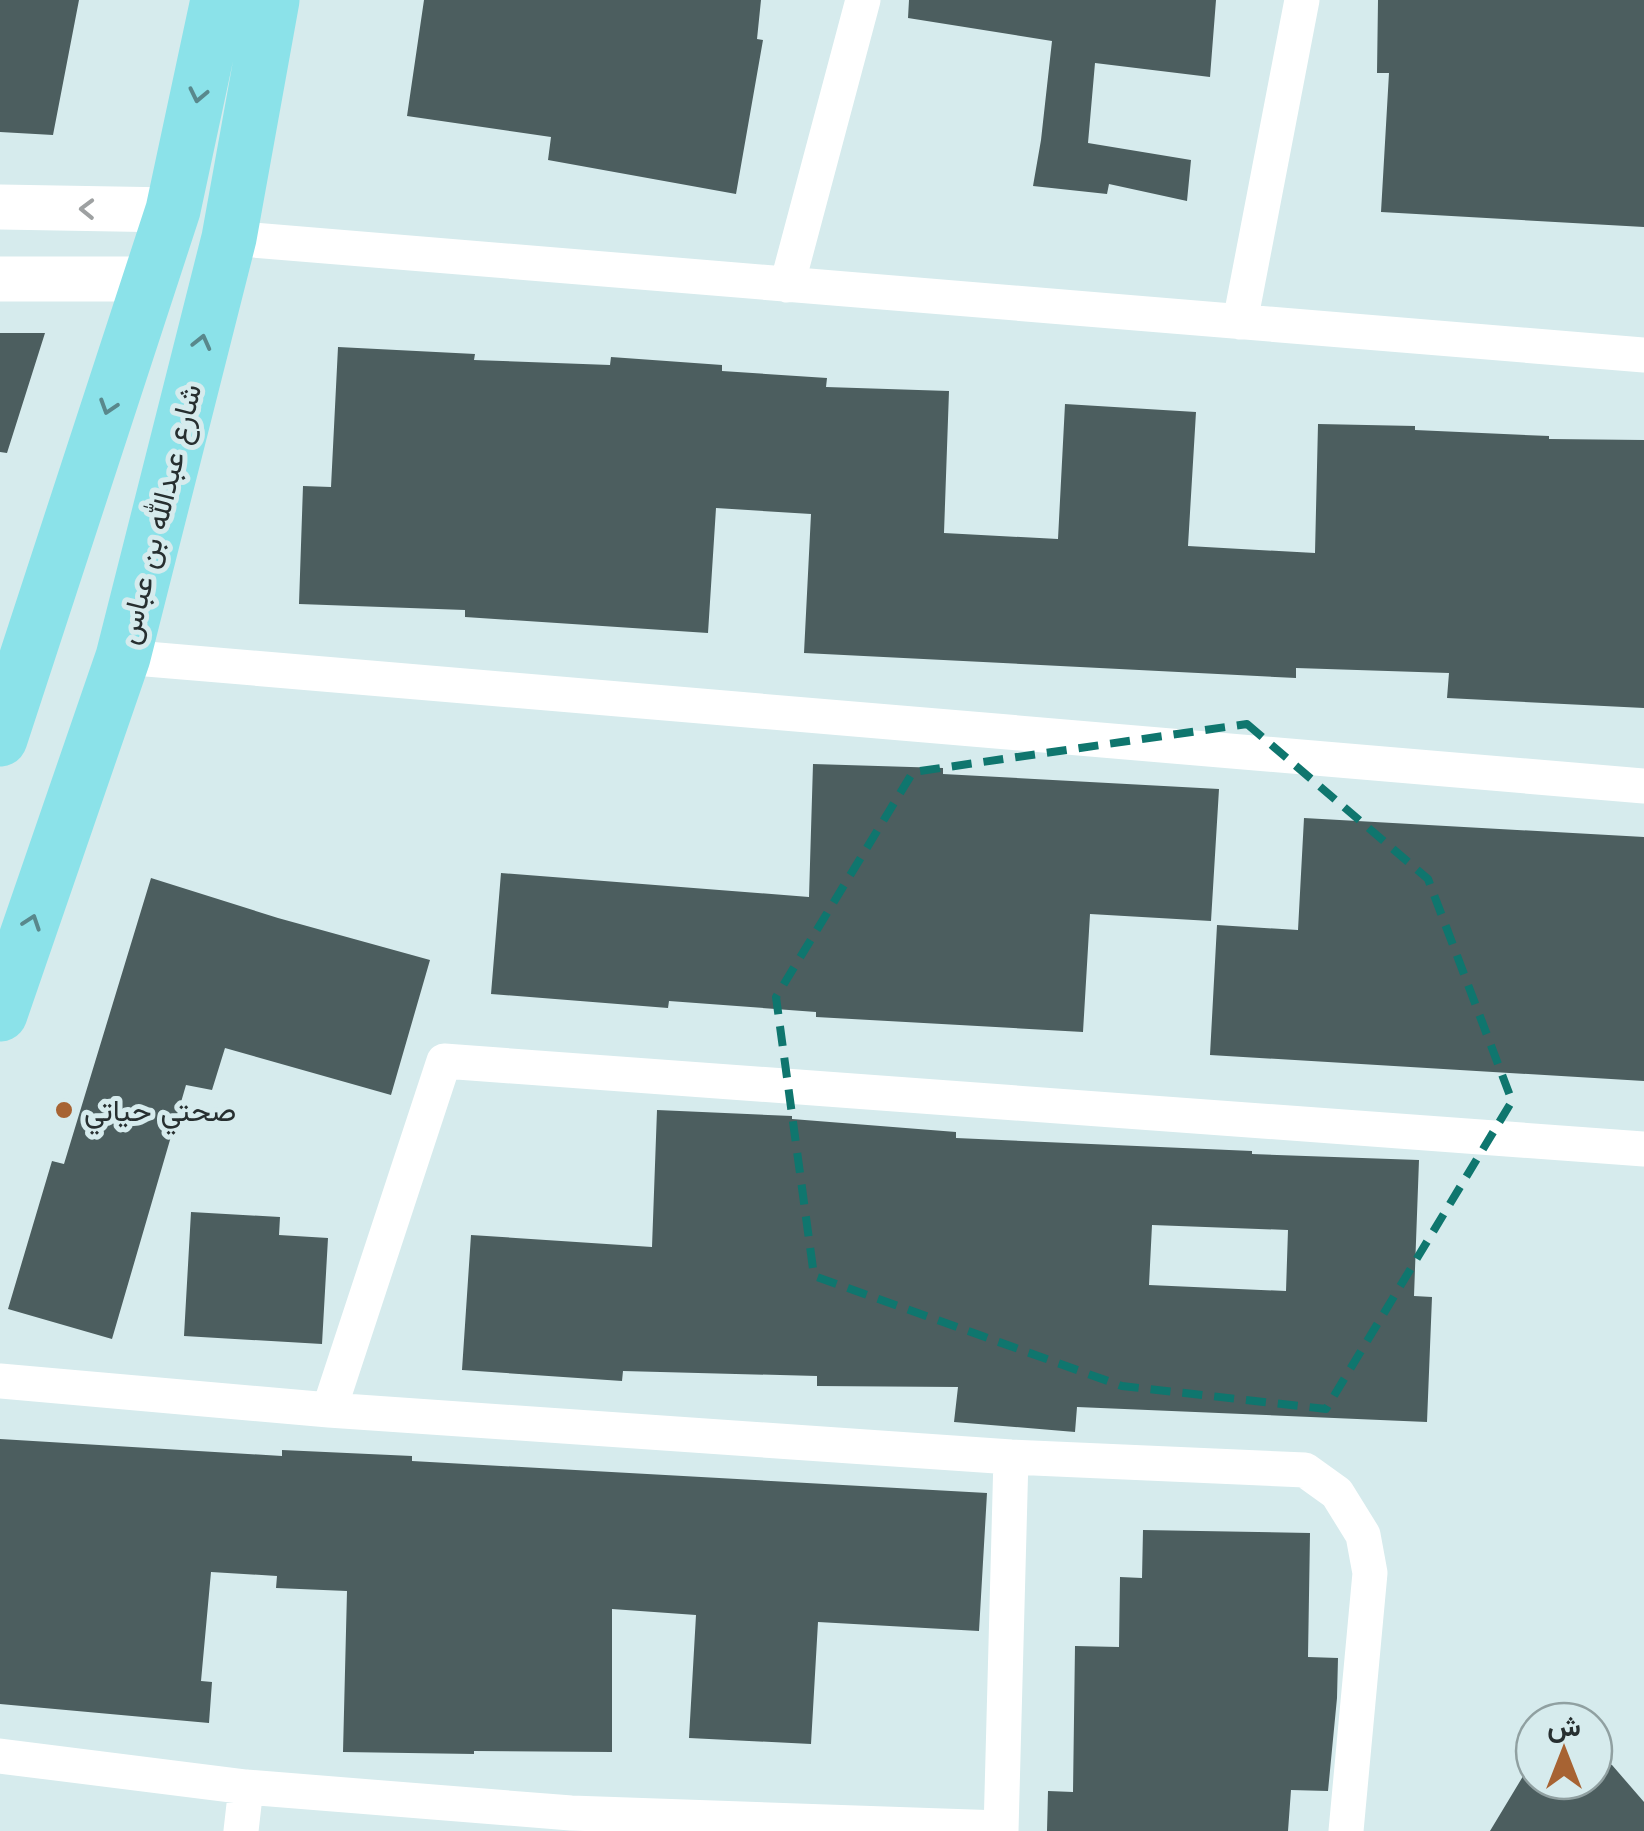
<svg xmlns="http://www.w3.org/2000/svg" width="1644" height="1831" font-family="Jost,Vazirmatn,sans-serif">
	<rect width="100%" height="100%" fill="#d6ebed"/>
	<!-- building -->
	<path fill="#4c5e5f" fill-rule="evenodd" d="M 0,0 L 79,0 L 53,135 L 0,132 Z
		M 424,0 L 761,0 L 757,39 L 763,40 L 736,194 L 548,160 L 551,137 L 407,116 Z
		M 909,0 L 1216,0 L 1210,77 L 1095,63 L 1088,143 L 1191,160 L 1187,201 L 1109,184 L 1107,194 L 1033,186 L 1041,140 L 1052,41 L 908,18 Z
		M 1378,0 L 1644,0 L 1644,227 L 1381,212 L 1389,73 L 1377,73 Z
		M 0,333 L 45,333 L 7,453 L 0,452 Z
		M 338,347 L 475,354 L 474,360 L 610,365 L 611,357 L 722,365 L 722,371 L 827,378 L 826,387 L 949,391 L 944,533 L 1058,539 L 1065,404 L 1196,412 L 1188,546 L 1315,553 L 1318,424 L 1415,426 L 1415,430 L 1549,436 L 1549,439 L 1644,440 L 1644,708 L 1447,698 L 1449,673 L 1296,668 L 1296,678 L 804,653 L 811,514 L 716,508 L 708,633 L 465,617 L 465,610 L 299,604 L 303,486 L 331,487 Z
		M 813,764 L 943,768 L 943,774 L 1219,789 L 1211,921 L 1090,914 L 1083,1032 L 816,1017 L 816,1012 L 669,1001 L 668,1008 L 491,994 L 501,873 L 809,897 Z
		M 1304,818 L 1644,837 L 1644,1081 L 1210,1055 L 1217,925 L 1298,930 Z
		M 151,878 L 278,918 L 430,960 L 391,1095 L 225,1048 L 212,1090 L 186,1085 L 112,1339 L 8,1309 L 52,1161 L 64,1164 Z
		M 657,1110 L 792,1116 L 792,1119 L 956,1132 L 956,1138 L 1252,1151 L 1252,1154 L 1419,1160 L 1414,1296 L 1432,1297 L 1427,1422 L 1077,1407 L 1075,1432 L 954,1422 L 958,1387 L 817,1386 L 817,1376 L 623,1371 L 622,1381 L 462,1370 L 471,1235 L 652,1247 ZM 1152,1225 L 1288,1230 L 1286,1291 L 1149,1285 Z
		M 191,1212 L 280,1217 L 279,1235 L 328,1238 L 322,1344 L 184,1336 Z
		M 0,1439 L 282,1456 L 282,1450 L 412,1456 L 412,1461 L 987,1493 L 979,1631 L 818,1622 L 811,1744 L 689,1738 L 696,1615 L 612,1609 L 612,1752 L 474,1751 L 474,1754 L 343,1752 L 347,1591 L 276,1588 L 277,1576 L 211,1572 L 201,1681 L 212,1682 L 209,1723 L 0,1704 Z
		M 1143,1530 L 1310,1533 L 1308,1657 L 1338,1658 L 1337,1698 L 1328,1791 L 1291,1790 L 1288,1831 L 1047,1831 L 1048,1791 L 1073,1792 L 1075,1646 L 1119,1647 L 1120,1577 L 1142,1578 Z
		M 1534,1758 L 1534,1781 L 1594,1781 L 1594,1758 L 1612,1765 L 1644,1802 L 1644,1831 L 1490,1831 Z"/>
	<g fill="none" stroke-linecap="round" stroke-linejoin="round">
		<!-- minor -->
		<path stroke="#fff" stroke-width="35" d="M 229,238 L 1644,355
			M 787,285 L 863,0
			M 1240,322 L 1302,0
			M 123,657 L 1644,786
			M 0,1381 L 329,1410 L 1011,1457 L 1305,1470 L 1337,1493 L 1363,1535 L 1370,1573 L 1346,1831
			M 329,1410 L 444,1061 L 1644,1149
			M 0,1756 L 246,1787 L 571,1813 L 1001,1828
			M 241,1831 L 246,1787
			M 1001,1831 L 1011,1457"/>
		<!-- tertiary -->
		<path stroke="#fff" stroke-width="45" d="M 0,207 L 173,210
			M 0,279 L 150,279"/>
		<!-- primary -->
		<path stroke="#8be2e9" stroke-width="55" d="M 0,739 L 173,210 L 218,0
			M 0,1014 L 123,657 L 229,238 L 272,0"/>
	</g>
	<!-- one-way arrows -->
	<defs><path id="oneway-chevron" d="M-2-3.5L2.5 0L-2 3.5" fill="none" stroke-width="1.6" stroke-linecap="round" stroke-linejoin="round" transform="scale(2.5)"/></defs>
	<g stroke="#59888c">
		<use href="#oneway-chevron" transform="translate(198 95) rotate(102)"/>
		<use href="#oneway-chevron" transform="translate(202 342) rotate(-76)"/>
		<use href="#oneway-chevron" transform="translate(108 407) rotate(108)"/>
		<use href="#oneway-chevron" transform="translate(32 922) rotate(-71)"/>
	</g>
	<use stroke="#9ea1a2" href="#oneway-chevron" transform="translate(87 209) rotate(-179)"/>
	<!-- marked area -->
	<path fill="none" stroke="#0f766e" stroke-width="8" stroke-dasharray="20 12" stroke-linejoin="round" d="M 1247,724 L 1428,879 L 1512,1101 L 1326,1409 L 1122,1386 L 814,1276 L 776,997 L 913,772 Z"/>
	<!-- markers -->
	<circle fill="#a76333" stroke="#d6ebed" stroke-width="4" cx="64" cy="1110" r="10"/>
	<g text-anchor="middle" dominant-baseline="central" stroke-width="10" stroke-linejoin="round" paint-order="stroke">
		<!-- street labels -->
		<g font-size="30" fill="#272f30" stroke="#d6ebed">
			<text transform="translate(159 514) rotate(-76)">شارع عبدالله بن عباس</text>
		</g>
		<!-- poi labels -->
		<g font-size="30" fill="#272f30" stroke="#d6ebed" text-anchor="start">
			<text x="84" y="1110">صحتي حياتي</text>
		</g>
	</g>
	<!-- north arrow -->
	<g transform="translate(1564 1751)"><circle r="48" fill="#d6ebed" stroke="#90a0a1" stroke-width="2.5"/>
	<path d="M0-8L18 38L0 25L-18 38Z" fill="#a76333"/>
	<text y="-15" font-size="28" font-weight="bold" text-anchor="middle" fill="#272f30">ش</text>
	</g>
</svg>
